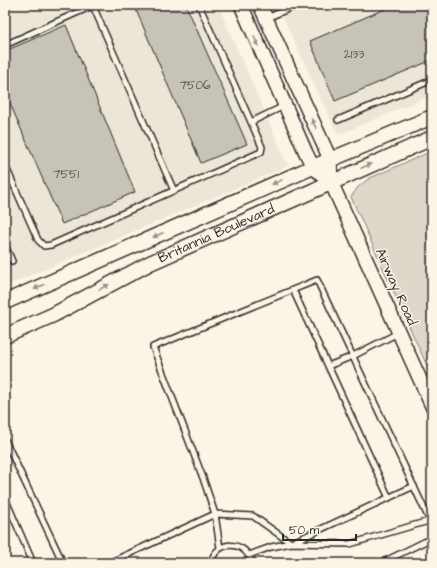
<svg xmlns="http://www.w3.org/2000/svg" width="437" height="568" font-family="'Architects Daughter',sans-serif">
	<rect width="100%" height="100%" fill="#fcf5e5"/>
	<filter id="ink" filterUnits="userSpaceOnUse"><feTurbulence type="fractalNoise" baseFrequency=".025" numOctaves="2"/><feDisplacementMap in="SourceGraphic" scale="8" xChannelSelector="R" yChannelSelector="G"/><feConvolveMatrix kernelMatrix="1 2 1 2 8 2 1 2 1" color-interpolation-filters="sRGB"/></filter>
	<g filter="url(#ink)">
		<!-- built -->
		<path fill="#ece6d7" d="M 5,5 L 218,5 L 288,166 L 5,286 Z
			M 277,5 L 432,5 L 432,95 L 338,135 Z"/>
		<!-- green -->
		<path fill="#ded8ca" stroke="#84827a" d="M 432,151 L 432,377 L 351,197 L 358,187 L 370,178 Z"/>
		<!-- building -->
		<path fill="#c8c3b7" stroke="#2b2b2b" d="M 134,5 L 186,5 L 247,144 L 201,163 Z
			M 394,5 L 432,5 L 432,60 L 335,101 L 310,41 Z
			M 66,25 L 135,192 L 62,224 L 5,92 L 5,51 Z"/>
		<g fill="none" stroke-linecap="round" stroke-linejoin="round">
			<defs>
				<path id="service" d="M 199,5 L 251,122 L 284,106
					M 93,6 L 174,191
					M 267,18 L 297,5
					M 5,45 L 94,5
					M 338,120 L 432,80
					M 5,165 L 38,240 L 44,246 L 51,245 L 261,152 L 262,147 L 251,122
					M 5,245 L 12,261
					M 293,290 L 389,498
					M 328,366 L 353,356 L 398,333
					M 5,440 L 63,563
					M 5,498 L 33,563
					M 220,548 L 215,514 L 203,478 L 153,347 L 317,280 L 430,521
					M 249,555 L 271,547 L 291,543 L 350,544 L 432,520
					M 109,563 L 215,514 L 253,516 L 291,543 L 414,486
					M 211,563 C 216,539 246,540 252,563
					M 381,563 L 426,541 L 432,542"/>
				<path id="tertiary" d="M 241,5 L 306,153 L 313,167 L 331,182
					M 260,5 L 330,159 L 331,182 L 432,406"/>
				<g id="secondary">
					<path d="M 5,302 L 313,167 L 432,117"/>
					<path id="s1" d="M 5,336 L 53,315 L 150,263 L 432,138"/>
				</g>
			</defs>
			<!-- service casing -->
			<use href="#service" stroke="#2b2b2b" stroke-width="8"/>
			<!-- tertiary casing -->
			<use href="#tertiary" stroke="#2b2b2b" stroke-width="16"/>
			<!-- secondary casing -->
			<use href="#secondary" stroke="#2b2b2b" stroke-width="17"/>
			<!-- service -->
			<use href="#service" stroke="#fcf5e5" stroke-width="5"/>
			<!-- tertiary -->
			<use href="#tertiary" stroke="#fcf5e5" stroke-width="13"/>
			<!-- secondary -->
			<use href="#secondary" stroke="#fcf5e5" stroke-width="14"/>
		</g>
		<!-- one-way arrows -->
		<defs><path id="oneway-solid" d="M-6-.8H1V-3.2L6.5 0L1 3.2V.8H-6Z"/></defs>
		<g fill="#949088">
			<use href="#oneway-solid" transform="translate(256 41) rotate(66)"/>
			<use href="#oneway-solid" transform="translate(314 124) rotate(-115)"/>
			<use href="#oneway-solid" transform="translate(366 166) rotate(-24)"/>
			<use href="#oneway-solid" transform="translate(277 182) rotate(156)"/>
			<use href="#oneway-solid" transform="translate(158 235) rotate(156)"/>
			<use href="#oneway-solid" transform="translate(39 287) rotate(156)"/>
			<use href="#oneway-solid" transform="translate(104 287) rotate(-28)"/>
		</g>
	</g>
	<g text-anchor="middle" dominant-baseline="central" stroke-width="3" stroke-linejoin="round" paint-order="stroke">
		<!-- number labels -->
		<g font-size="12" fill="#52514e">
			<text x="354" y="54">2133</text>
			<text x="195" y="85">7506</text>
			<text x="66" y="174">7551</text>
		</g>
		<!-- street labels -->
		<g font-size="14" fill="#2b2b2b" stroke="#fcf5e5">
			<text stroke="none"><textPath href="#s1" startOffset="235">Britannia Boulevard</textPath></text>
			<text transform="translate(396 287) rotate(66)">Airway Road</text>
		</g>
	</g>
	<!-- margin -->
	<rect width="437" height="568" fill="none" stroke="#fcf5e5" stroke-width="20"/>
	<rect x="10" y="10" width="417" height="548" fill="none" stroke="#2b2b2b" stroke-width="1.5" filter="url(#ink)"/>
	<!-- scale -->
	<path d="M283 534v6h73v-6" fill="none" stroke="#2b2b2b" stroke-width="2"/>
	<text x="289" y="534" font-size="12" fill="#2b2b2b" stroke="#fcf5e5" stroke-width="3" paint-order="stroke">50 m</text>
</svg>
